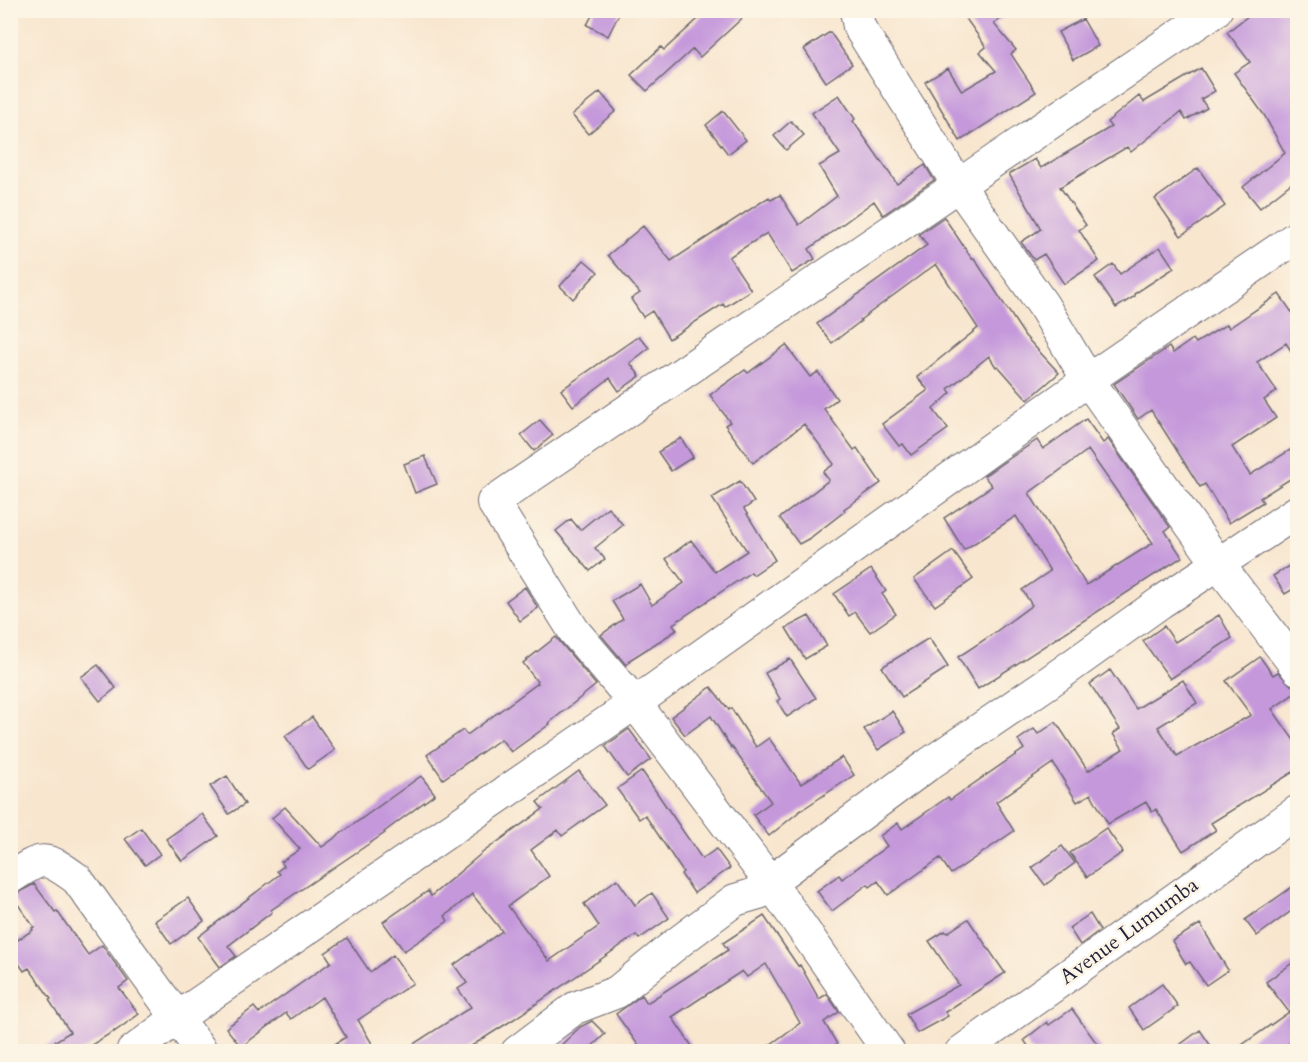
<svg xmlns="http://www.w3.org/2000/svg" width="1308" height="1062" font-family="Cardo,serif">
	<rect width="100%" height="100%" fill="#fcf5e5"/>
	<filter id="ink" filterUnits="userSpaceOnUse"><feTurbulence type="fractalNoise" baseFrequency=".0167" numOctaves="2"/><feDisplacementMap in="SourceGraphic" scale="12" xChannelSelector="R" yChannelSelector="G"/><feConvolveMatrix kernelMatrix="1 2 1 2 8 2 1 2 1" color-interpolation-filters="sRGB"/></filter>
	<filter id="wash" filterUnits="userSpaceOnUse"><feTurbulence type="fractalNoise" baseFrequency=".008" numOctaves="4" result="noise"/><feDisplacementMap in="SourceGraphic" scale="24" xChannelSelector="R" yChannelSelector="G"/><feGaussianBlur stdDeviation="1.35" result="paint"/><feColorMatrix in="noise" values="0 0 0 0 0 0 0 0 0 0 0 0 0 0 0 0 0 1.4 0 .05"/><feComposite in="paint" operator="in"/></filter>
	<g filter="url(#wash)">
		<rect width="100%" height="100%" fill="#f8e6cf"/>
		<g id="blocks">
			<!-- building -->
			<path fill="#c498db" fill-rule="evenodd" d="M 595,10 L 621,10 L 608,36 L 587,25 Z
				M 708,10 L 751,10 L 700,57 L 693,49 L 647,91 L 631,75 L 661,47 L 664,50 Z
				M 960,10 L 1013,10 L 994,24 L 1016,50 L 1011,54 L 1036,92 L 960,141 L 925,82 L 948,68 L 962,91 L 996,71 L 980,52 L 986,47 Z
				M 1256,10 L 1293,10 L 1298,17 L 1298,178 L 1260,208 L 1243,187 L 1285,153 L 1264,115 L 1234,73 L 1250,62 L 1227,32 Z
				M 1083,19 L 1098,46 L 1073,60 L 1058,32 Z
				M 830,32 L 852,64 L 826,82 L 804,49 Z
				M 1201,68 L 1215,91 L 1201,99 L 1207,108 L 1186,120 L 1181,112 L 1131,152 L 1127,147 L 1060,187 L 1086,225 L 1079,230 L 1099,261 L 1064,284 L 1044,254 L 1034,260 L 1021,242 L 1041,229 L 1009,174 L 1035,159 L 1041,168 L 1111,127 L 1107,122 L 1139,96 L 1144,102 Z
				M 600,92 L 616,111 L 588,134 L 572,115 Z
				M 839,95 L 855,119 L 853,121 L 897,184 L 925,165 L 934,180 L 883,215 L 874,201 L 809,249 L 815,259 L 792,273 L 767,233 L 729,257 L 751,290 L 725,307 L 723,304 L 669,339 L 652,311 L 643,317 L 631,299 L 640,293 L 608,255 L 643,226 L 671,261 L 769,197 L 771,200 L 780,195 L 799,225 L 837,196 L 819,166 L 840,154 L 812,113 Z
				M 723,111 L 746,140 L 728,154 L 706,125 Z
				M 791,121 L 804,135 L 786,150 L 774,136 Z
				M 1198,168 L 1225,206 L 1181,236 L 1155,199 Z
				M 944,217 L 972,259 L 974,258 L 1025,336 L 1059,373 L 1028,400 L 998,366 L 996,367 L 989,356 L 948,389 L 951,393 L 933,409 L 948,429 L 911,455 L 903,444 L 899,446 L 882,424 L 928,390 L 917,377 L 978,328 L 936,264 L 860,320 L 861,321 L 832,343 L 817,324 L 927,245 L 919,234 Z
				M 1160,247 L 1174,268 L 1134,294 L 1135,296 L 1116,308 L 1095,277 L 1113,264 L 1120,274 Z
				M 584,260 L 598,272 L 573,299 L 560,286 Z
				M 1279,294 L 1298,321 L 1298,362 L 1286,343 L 1257,362 L 1277,391 L 1264,400 L 1276,418 L 1232,447 L 1250,475 L 1298,445 L 1298,474 L 1260,498 L 1263,502 L 1229,523 L 1205,484 L 1200,487 L 1151,410 L 1138,419 L 1114,384 L 1169,347 L 1173,353 L 1193,339 L 1196,343 L 1227,324 L 1229,328 Z
				M 639,336 L 649,348 L 630,363 L 640,376 L 619,391 L 610,378 L 573,406 L 561,390 Z
				M 786,345 L 810,377 L 818,372 L 837,399 L 824,409 L 854,450 L 857,448 L 881,483 L 844,509 L 845,511 L 810,538 L 799,544 L 780,518 L 829,480 L 823,472 L 834,464 L 804,424 L 753,463 L 725,425 L 730,422 L 710,395 L 745,370 L 748,373 Z
				M 1086,419 L 1103,443 L 1108,439 L 1170,527 L 1165,531 L 1182,557 L 978,689 L 958,657 L 990,636 L 1032,605 L 1022,590 L 1050,571 L 1016,516 L 964,550 L 944,518 L 992,486 L 984,476 L 1001,464 L 1037,440 L 1043,449 ZM 1088,450 L 1153,543 L 1086,585 L 1029,493 Z
				M 540,420 L 553,435 L 534,451 L 521,435 Z
				M 681,438 L 693,457 L 671,471 L 658,452 Z
				M 425,456 L 437,484 L 415,493 L 404,464 Z
				M 740,481 L 754,502 L 744,509 L 775,560 L 753,575 L 751,572 L 673,624 L 677,630 L 628,661 L 630,662 L 626,665 L 601,635 L 623,619 L 612,601 L 640,584 L 652,605 L 684,583 L 666,559 L 691,540 L 715,572 L 747,551 L 712,498 Z
				M 608,507 L 623,525 L 595,548 L 605,559 L 590,571 L 556,531 L 571,519 L 580,530 Z
				M 953,551 L 973,579 L 935,606 L 914,579 Z
				M 1298,560 L 1298,586 L 1285,594 L 1273,576 Z
				M 871,569 L 886,591 L 882,594 L 896,614 L 870,632 L 855,612 L 849,616 L 834,594 Z
				M 525,587 L 538,608 L 520,621 L 506,601 Z
				M 1219,615 L 1232,638 L 1170,679 L 1143,641 L 1164,626 L 1175,642 Z
				M 809,616 L 827,646 L 805,659 L 786,628 Z
				M 556,637 L 596,685 L 549,723 L 550,724 L 511,752 L 501,739 L 443,779 L 427,755 L 463,730 L 467,735 L 538,683 L 523,663 Z
				M 929,638 L 948,667 L 902,697 L 882,667 Z
				M 1260,657 L 1273,675 L 1278,672 L 1291,685 L 1298,687 L 1298,691 L 1272,709 L 1298,746 L 1298,769 L 1211,823 L 1216,830 L 1183,851 L 1156,809 L 1152,812 L 1146,802 L 1108,824 L 1091,794 L 1077,802 L 1053,763 L 996,802 L 1014,831 L 951,874 L 940,858 L 888,895 L 878,881 L 870,887 L 868,884 L 832,911 L 817,891 L 839,875 L 842,879 L 887,846 L 880,836 L 898,823 L 902,829 L 948,797 L 950,800 L 1024,749 L 1018,740 L 1034,729 L 1038,734 L 1056,722 L 1088,771 L 1123,749 L 1113,734 L 1120,729 L 1090,684 L 1110,670 L 1136,709 L 1183,680 L 1197,703 L 1158,727 L 1177,756 L 1251,715 L 1226,681 Z
				M 790,659 L 816,698 L 787,717 L 777,701 L 780,699 L 765,673 Z
				M 98,665 L 116,688 L 100,701 L 81,677 Z
				M 711,687 L 729,710 L 731,708 L 756,747 L 769,738 L 801,784 L 842,757 L 854,775 L 800,811 L 769,836 L 753,815 L 771,802 L 732,747 L 731,748 L 711,716 L 685,735 L 671,717 Z
				M 892,711 L 906,732 L 878,750 L 864,729 Z
				M 312,717 L 335,750 L 308,769 L 285,736 Z
				M 629,729 L 651,759 L 627,777 L 605,746 Z
				M 579,771 L 605,805 L 562,836 L 558,830 L 531,850 L 549,876 L 508,906 L 549,961 L 599,926 L 584,904 L 617,879 L 635,905 L 652,893 L 669,918 L 639,939 L 636,935 L 514,1019 L 462,1052 L 401,1052 L 471,1007 L 458,989 L 467,983 L 454,965 L 502,931 L 472,894 L 445,916 L 448,921 L 404,951 L 383,922 L 428,891 L 431,896 L 482,853 L 543,809 L 537,802 Z
				M 642,771 L 702,859 L 716,849 L 730,868 L 694,893 L 681,874 L 683,872 L 645,815 L 639,819 L 617,789 Z
				M 227,776 L 245,804 L 229,814 L 210,786 Z
				M 421,776 L 435,794 L 384,832 L 385,833 L 271,910 L 272,912 L 228,946 L 236,956 L 220,967 L 198,937 L 280,874 L 277,871 L 284,866 L 281,862 L 300,849 L 272,818 L 285,807 L 322,847 Z
				M 202,814 L 218,836 L 182,861 L 166,839 Z
				M 141,828 L 160,854 L 145,865 L 125,839 Z
				M 1106,828 L 1123,852 L 1087,877 L 1070,853 Z
				M 1062,846 L 1075,863 L 1045,885 L 1032,868 Z
				M 1298,883 L 1298,906 L 1257,936 L 1245,920 Z
				M 34,884 L 55,912 L 57,911 L 88,955 L 102,945 L 128,981 L 119,988 L 139,1014 L 114,1032 L 114,1031 L 80,1052 L 38,1052 L 70,1032 L 49,1000 L 51,999 L 29,968 L 24,971 L 10,951 L 10,945 L 33,930 L 32,928 L 34,927 L 12,896 Z
				M 188,898 L 204,921 L 171,944 L 155,921 Z
				M 1090,914 L 1100,930 L 1080,945 L 1069,928 Z
				M 764,916 L 798,966 L 800,965 L 819,999 L 827,994 L 839,1012 L 824,1022 L 837,1044 L 824,1052 L 760,1052 L 800,1023 L 766,964 L 747,977 L 742,971 L 672,1017 L 696,1052 L 643,1052 L 616,1014 L 642,995 L 647,1003 L 728,950 L 723,943 Z
				M 968,919 L 1005,973 L 945,1012 L 948,1016 L 917,1033 L 906,1014 L 959,985 L 929,941 L 945,931 L 947,933 Z
				M 1200,924 L 1228,970 L 1206,985 L 1190,962 L 1186,964 L 1172,941 Z
				M 347,938 L 370,972 L 393,955 L 413,983 L 358,1020 L 377,1052 L 322,1052 L 346,1037 L 322,997 L 291,1019 L 286,1013 L 241,1047 L 226,1028 L 254,1007 L 259,1013 L 331,962 L 325,953 Z
				M 1298,959 L 1298,1037 L 1277,1052 L 1232,1052 L 1289,1012 L 1266,982 Z
				M 1162,984 L 1178,1006 L 1144,1030 L 1129,1008 Z
				M 1072,1009 L 1103,1052 L 1032,1052 L 1024,1040 L 1047,1022 L 1049,1025 Z
				M 592,1021 L 605,1034 L 586,1052 L 554,1052 L 580,1027 Z
				M 1200,1030 L 1215,1052 L 1170,1052 Z"/>
		</g>
	</g>
	<g filter="url(#ink)">
		<use href="#blocks" fill-opacity="0" stroke="#6d676f" stroke-width="1.5"/>
		<g fill="none" stroke-linecap="round" stroke-linejoin="round">
			<defs>
				<path id="minor" d="M 856,10 L 859,27 L 959,186 L 1043,305 L 1088,380 L 1219,565 L 1298,669
					M 10,878 C 43,856 44,855 77,879 L 202,1052
					M 132,1052 L 177,1018 L 635,703 L 1088,380 L 1298,236
					M 517,1052 L 575,1008 L 617,992 L 676,944 L 720,911 L 735,900 L 759,893 L 770,882 L 929,764 L 1049,682 L 1161,602 L 1298,511
					M 889,1052 L 770,882 L 635,703 L 574,631 L 493,502 L 1216,10
					M 961,1052 L 1298,811"/>
			</defs>
			<!-- minor casing -->
			<use href="#minor" stroke="#6d676f" stroke-width="34"/>
			<!-- minor -->
			<use href="#minor" stroke="#fff" stroke-width="32"/>
		</g>
	</g>
	<g text-anchor="middle" dominant-baseline="central" stroke-width="5" stroke-linejoin="round" paint-order="stroke">
		<!-- street labels -->
		<g font-size="21" fill="#22223b" stroke="#fcf5e5">
			<text transform="translate(1129 931) rotate(-36)">Avenue Lumumba</text>
		</g>
	</g>
	<!-- margin -->
	<rect width="1308" height="1062" fill="none" stroke="#fcf5e5" stroke-width="36"/>
</svg>
